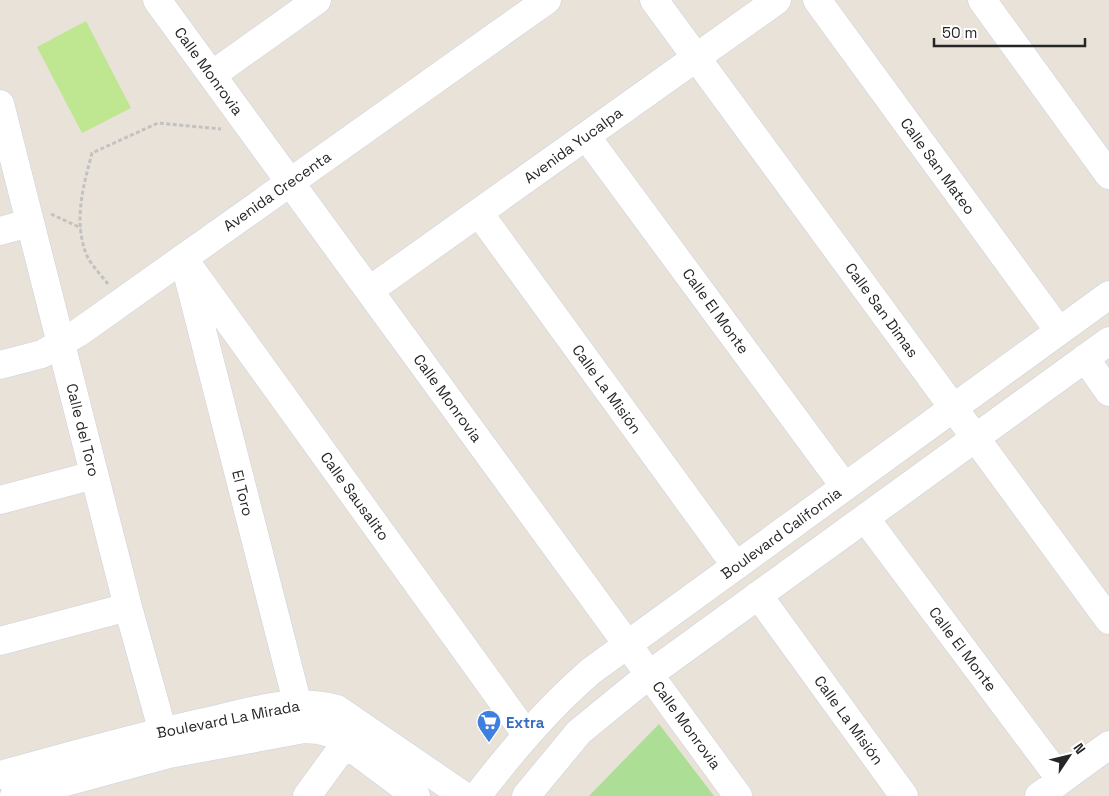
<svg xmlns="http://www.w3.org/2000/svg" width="1109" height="796" font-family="'Space Grotesk',sans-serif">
	<rect width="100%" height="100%" fill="#e9e2d8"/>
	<!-- green -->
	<path fill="#acde96" d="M 659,724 L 714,796 L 589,796 Z"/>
	<!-- pitch -->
	<path fill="#bfe691" d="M 86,21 L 131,108 L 82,133 L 37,47 Z"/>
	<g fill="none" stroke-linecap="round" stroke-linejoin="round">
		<defs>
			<path id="minor" d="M 157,0 L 738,796
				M 654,0 L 1109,620
				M 817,0 L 1059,331
				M 982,0 L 1109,175
				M 212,75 L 317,0
				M 0,104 L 128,607 L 169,754
				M 586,136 L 845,487
				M 479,213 L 736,566
				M 0,231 L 29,223
				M 183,258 L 526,734
				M 187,272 L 304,729
				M 370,290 L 777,0
				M 1085,358 L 1109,392
				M 0,365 L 42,354 L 78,333 L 547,0
				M 0,500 L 94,475
				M 865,518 L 1061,780
				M 758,595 L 904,796
				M 0,641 L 128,607
				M 0,775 C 70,756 139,736 210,721 C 252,711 294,697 337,709 L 464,796
				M 14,796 L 169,754 L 304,729 L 319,730 L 333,734 L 416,796
				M 307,796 L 356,729
				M 477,796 C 512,751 548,708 591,671 L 1109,295
				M 526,796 L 579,732 L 650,674 L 1109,341
				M 1039,796 L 1109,745"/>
		</defs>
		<!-- minor casing -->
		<use href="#minor" stroke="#cdd0df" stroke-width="29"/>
		<!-- path -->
		<path stroke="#c2c2c2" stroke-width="3" stroke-dasharray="4 2.5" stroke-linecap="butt" d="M 51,214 L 81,228
			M 108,284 C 101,275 92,266 87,256 C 73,222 83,187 92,153 L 158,123 L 221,129"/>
		<!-- minor -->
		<use href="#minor" stroke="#fff" stroke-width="28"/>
	</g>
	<!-- icons -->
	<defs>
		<symbol id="supermarket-pin" viewBox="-11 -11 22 30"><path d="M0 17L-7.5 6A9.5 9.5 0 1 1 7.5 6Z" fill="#3f7fe0" stroke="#fff"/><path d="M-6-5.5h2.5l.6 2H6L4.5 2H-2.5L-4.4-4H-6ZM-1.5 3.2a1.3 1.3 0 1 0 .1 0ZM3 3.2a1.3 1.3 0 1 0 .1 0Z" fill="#fff"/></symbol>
	</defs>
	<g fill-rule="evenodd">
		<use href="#supermarket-pin" x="475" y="708" width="28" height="38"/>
	</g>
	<g text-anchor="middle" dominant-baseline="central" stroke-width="4" stroke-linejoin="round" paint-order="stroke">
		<!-- street labels -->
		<g font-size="15" fill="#262626" stroke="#fff">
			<text transform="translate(209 71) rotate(54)">Calle Monrovia</text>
			<text transform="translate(573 145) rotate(-36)">Avenida Yucalpa</text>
			<text transform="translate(938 166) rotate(54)">Calle San Mateo</text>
			<text transform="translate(277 191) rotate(-35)">Avenida Crecenta</text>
			<text transform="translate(882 310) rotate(54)">Calle San Dimas</text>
			<text transform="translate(716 311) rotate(54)">Calle El Monte</text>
			<text transform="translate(607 389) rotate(54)">Calle La Misión</text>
			<text transform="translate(448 398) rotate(54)">Calle Monrovia</text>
			<text transform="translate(83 430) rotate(76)">Calle del Toro</text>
			<text transform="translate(243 493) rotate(76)">El Toro</text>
			<text transform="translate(355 496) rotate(54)">Calle Sausalito</text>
			<text transform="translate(781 533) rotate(-36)">Boulevard California</text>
			<text transform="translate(963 649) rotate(53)">Calle El Monte</text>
			<text transform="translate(228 719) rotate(-11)">Boulevard La Mirada</text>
			<text transform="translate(849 720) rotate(54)">Calle La Misión</text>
			<text transform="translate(687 725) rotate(54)">Calle Monrovia</text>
		</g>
		<!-- shop labels -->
		<g font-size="15" font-weight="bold" fill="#366cbe" stroke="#fff" text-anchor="start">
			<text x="506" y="722">Extra</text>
		</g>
	</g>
	<!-- north arrow -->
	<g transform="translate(1069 756) rotate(55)" stroke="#ffffff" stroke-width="4" paint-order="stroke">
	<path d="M0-4L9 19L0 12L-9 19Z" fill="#262626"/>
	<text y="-8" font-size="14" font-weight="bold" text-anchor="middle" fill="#262626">N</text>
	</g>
	<!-- scale -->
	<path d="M934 38v8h151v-8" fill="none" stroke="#262626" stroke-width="2.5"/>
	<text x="942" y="38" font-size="15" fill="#262626" stroke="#ffffff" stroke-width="4" paint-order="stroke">50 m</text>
</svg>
